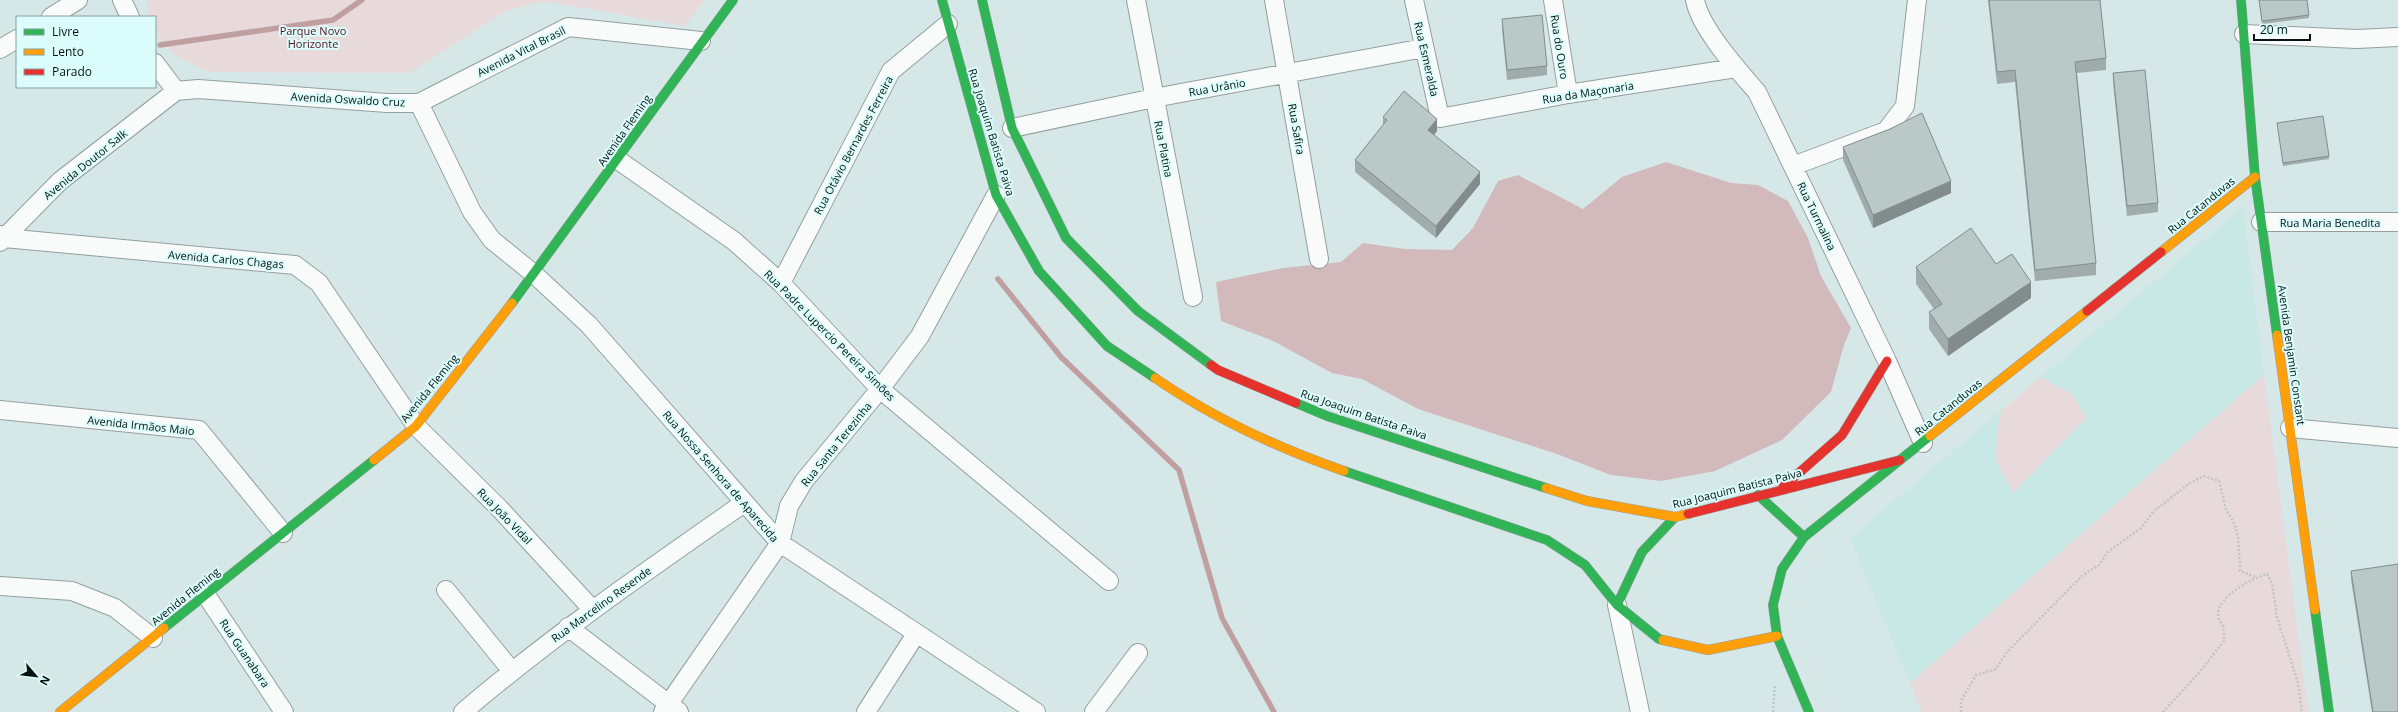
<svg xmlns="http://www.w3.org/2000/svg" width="2398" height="712" font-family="'Open Sans',sans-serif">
	<rect width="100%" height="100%" fill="#d6e7e7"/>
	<!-- built -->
	<path fill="#c8e8e6" d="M 2243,207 L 2264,375 L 1910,683 L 1850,538 Z"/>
	<!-- green -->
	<path fill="#e8d9da" d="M 147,0 L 704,0 L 685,26 L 550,2 L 534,3 L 504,12 L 409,73 L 211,72 C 194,66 159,49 155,30 C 154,26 155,21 155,17 L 148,17 Z
		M 2264,375 L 2308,712 L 1922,712 L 1910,683 Z
		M 2041,377 L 2073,395 L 2086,418 L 2013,493 L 1996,461 L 1997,430 L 2002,410 Z"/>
	<!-- forest -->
	<path fill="#d2babc" d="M 1666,162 L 1731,183 L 1758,185 L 1788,201 L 1808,238 L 1821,276 L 1851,328 L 1843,348 L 1831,392 L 1782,440 L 1715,471 L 1661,481 L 1611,475 L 1557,454 L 1418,409 L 1362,379 L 1332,373 L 1273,341 L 1221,321 L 1216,282 L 1283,268 L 1341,262 L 1363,243 L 1405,249 L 1452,250 L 1473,228 L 1498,181 L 1518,175 L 1583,209 L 1622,177 Z"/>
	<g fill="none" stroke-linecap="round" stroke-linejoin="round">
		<!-- stream -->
		<path stroke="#c09fa1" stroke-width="5.5" d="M 160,45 L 333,20 L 362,0
			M 998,279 L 1061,357 L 1179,470 L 1222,618 L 1274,712"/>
		<defs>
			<path id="street" d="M 122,0 L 130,17
				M 1136,0 L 1193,297
				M 1274,0 L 1319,259
				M 1414,0 L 1440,118 L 1568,94 L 1736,68
				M 1553,0 L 1568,94
				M 1695,0 C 1700,28 1738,70 1757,92 L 1887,361 L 1923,443
				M 51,17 L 78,0
				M 2244,34 L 2357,39 L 2398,37
				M 0,49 L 17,39
				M 155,63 L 176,91 L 198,89 L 387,103 L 419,103 L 472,212 L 492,240 L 534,274 L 589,325 L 780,543 L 1036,712
				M 419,103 L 568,27 L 701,41
				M 1012,128 L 1154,98 L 1424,48
				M 618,160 L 734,241 L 781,283 L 880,389 L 1109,581
				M 1793,166 L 1886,131 L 1905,106 L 1917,0
				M 2261,222 L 2398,222
				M 0,235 L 4,238 L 295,265 L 319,283 L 416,426 L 500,509 L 592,609
				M 0,242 L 60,181 L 176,91
				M 781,283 L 891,71 L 948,24
				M 0,410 L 199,430 L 283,533
				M 2290,428 L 2398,438
				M 0,586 L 72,591 L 115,608 L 153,638
				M 446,590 L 511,670
				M 206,595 L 284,712
				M 1617,605 L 1640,712
				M 568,627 L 679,712
				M 463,712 C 552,636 648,570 744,503
				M 663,712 L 780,543 L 789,506 L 804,481 L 880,389 L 920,336 L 996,195
				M 866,712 L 916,634
				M 1094,712 L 1138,653"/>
			<path id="fast" d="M 942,0 L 996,195 L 1039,271 L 1107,346 L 1155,378
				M 982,0 L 1012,128 L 1066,238 L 1138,311 L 1211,365
				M 2241,0 L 2255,177 L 2277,335
				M 512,303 L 733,0
				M 1296,403 L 1327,416 L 1546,488
				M 1344,471 L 1547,540 L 1585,565 L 1617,605 L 1659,639 L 1663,640
				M 1758,495 L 1804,537
				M 1617,605 L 1642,552 L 1675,517
				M 2315,610 L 2329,712
				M 164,628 L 374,460
				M 1809,712 L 1777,636 L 1773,605 L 1782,569 L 1804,537 L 1930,436"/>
			<path id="slow" d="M 2161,252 L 2255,177
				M 2277,335 L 2315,610
				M 1155,378 C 1213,418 1278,448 1344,471
				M 1930,436 L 2087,311
				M 374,460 L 416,426 L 512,303
				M 1546,488 L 1587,501 L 1675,517 L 1688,514
				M 1663,640 L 1708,650 L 1777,636
				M 60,712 L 164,628"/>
			<path id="jam" d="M 2087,311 L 2161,252
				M 1211,365 L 1218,370 L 1296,403
				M 1783,487 L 1842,435 L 1887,361
				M 1688,514 L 1900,460"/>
		</defs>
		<!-- street casing -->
		<use href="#street" stroke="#929f9f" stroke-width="20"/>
		<!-- fast casing -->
		<use href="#fast" stroke="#929f9f" stroke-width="10"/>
		<!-- slow casing -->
		<use href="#slow" stroke="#929f9f" stroke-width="10"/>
		<!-- jam casing -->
		<use href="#jam" stroke="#929f9f" stroke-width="10"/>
		<!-- path -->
		<path stroke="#bfc6c5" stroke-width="2.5" stroke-dasharray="2 2" stroke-linecap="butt" d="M 1773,712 L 1775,685
			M 1961,712 L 1961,701 L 1976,675 L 1996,669 L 2006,653 L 2082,576 L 2099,565 L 2108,552 L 2141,528 L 2154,511 L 2190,483 L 2204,476 L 2219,481 L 2226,509 L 2235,525 L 2238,537 L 2240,571 L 2255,577
			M 2163,712 L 2198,674 L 2224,641 C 2224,637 2224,630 2223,626 C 2221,622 2218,619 2218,615 C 2217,597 2252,578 2267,574 L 2272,583 L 2277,617 L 2298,683 L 2302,712"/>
		<!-- street -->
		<use href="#street" stroke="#f9fbfb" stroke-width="18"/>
		<!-- fast -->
		<use href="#fast" stroke="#30b455" stroke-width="9"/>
		<!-- slow -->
		<use href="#slow" stroke="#ff9f0a" stroke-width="9"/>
		<!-- jam -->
		<use href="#jam" stroke="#e5322d" stroke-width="9"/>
	</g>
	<!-- wall -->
	<path fill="#a0acac" d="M 1988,0 L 2100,0 L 2106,58 L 2106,70 L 2077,73 L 2096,263 L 2096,275 L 2035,281 L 2015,82 L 1997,84 Z
		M 2259,0 L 2307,0 L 2309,18 L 2262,24 Z
		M 1502,19 L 1547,66 L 1547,75 L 1507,80 L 1502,29 Z
		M 2113,73 L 2158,203 L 2158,212 L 2127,216 L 2113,83 Z
		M 1383,117 L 1437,131 L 1434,135 L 1480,184 L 1436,238 L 1355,172 L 1355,160 L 1383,125 Z
		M 2277,123 L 2329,156 L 2329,159 L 2283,166 Z
		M 1843,147 L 1951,193 L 1873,228 L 1843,160 Z
		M 1996,264 L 2031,298 L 1948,356 L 1929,329 L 1929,312 L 1934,309 L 1916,284 L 1916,267 Z
		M 2351,571 L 2398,712 L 2372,712 L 2351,580 Z"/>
	<!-- shaded-wall -->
	<path fill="#828c8c" d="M 1437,119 L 1437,131 L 1428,142 L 1428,130 Z
		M 1480,172 L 1480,184 L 1436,238 L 1436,226 Z
		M 1951,181 L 1951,193 L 1873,228 L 1873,215 Z
		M 2031,282 L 2031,298 L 1948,356 L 1948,339 Z"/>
	<!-- building -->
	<path fill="#bac8c8" stroke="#828c8c" d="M 1989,0 L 2100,0 L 2106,58 L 2075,62 L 2096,263 L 2035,270 L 2015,70 L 1997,72 Z
		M 2259,0 L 2307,0 L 2309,15 L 2262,21 Z
		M 1542,15 L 1547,66 L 1507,70 L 1502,19 Z
		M 2145,70 L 2158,203 L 2127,206 L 2113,73 Z
		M 1404,91 L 1437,119 L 1428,130 L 1480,172 L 1436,226 L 1355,160 L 1387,120 L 1383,117 Z
		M 1922,113 L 1951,181 L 1873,215 L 1843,147 L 1890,129 Z
		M 2323,116 L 2329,156 L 2283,163 L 2277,123 Z
		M 1971,228 L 1996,264 L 2012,254 L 2031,282 L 1948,339 L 1929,312 L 1942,304 L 1916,267 Z
		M 2398,564 L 2398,712 L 2373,712 L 2351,571 Z"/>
	<g text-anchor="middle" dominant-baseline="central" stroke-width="4" stroke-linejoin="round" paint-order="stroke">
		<!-- park labels -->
		<g font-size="11" fill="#57121e" stroke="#dbfdfb">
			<text x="313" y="30">Parque Novo<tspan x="313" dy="13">Horizonte</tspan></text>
		</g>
		<!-- street labels -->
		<g font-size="11" fill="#071313" stroke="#dbfdfb">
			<text transform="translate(1560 47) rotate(81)">Rua do Ouro</text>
			<text transform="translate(521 51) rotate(-27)">Avenida Vital Brasil</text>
			<text transform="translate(1427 59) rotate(77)">Rua Esmeralda</text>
			<text transform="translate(1217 87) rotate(-10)">Rua Urânio</text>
			<text transform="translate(1588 92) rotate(-9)">Rua da Maçonaria</text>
			<text transform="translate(348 99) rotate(3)">Avenida Oswaldo Cruz</text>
			<text transform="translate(1297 129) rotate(80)">Rua Safira</text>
			<text transform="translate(624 130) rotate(-55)">Avenida Fleming</text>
			<text transform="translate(992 132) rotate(73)">Rua Joaquim Batista Paiva</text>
			<text transform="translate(853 145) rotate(-62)">Rua Otávio Bernardes Ferreira</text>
			<text transform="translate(1164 149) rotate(79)">Rua Platina</text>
			<text transform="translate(85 164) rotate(-39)">Avenida Doutor Salk</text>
			<text transform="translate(2201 205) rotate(-39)">Rua Catanduvas</text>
			<text transform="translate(1817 216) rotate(64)">Rua Turmalina</text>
			<text x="2330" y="222">Rua Maria Benedita</text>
			<text transform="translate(226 259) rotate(5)">Avenida Carlos Chagas</text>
			<text transform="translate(830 335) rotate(45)">Rua Padre Lupercio Pereira Simões</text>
			<text transform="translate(2292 355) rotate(82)">Avenida Benjamin Constant</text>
			<text transform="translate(429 388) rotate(-51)">Avenida Fleming</text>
			<text transform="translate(1948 407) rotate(-39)">Rua Catanduvas</text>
			<text transform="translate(1364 414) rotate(19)">Rua Joaquim Batista Paiva</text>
			<text transform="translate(141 425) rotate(6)">Avenida Irmãos Maio</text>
			<text transform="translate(836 444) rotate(-51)">Rua Santa Terezinha</text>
			<text transform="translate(721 476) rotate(49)">Rua Nossa Senhora de Aparecida</text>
			<text transform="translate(1737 488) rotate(-14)">Rua Joaquim Batista Paiva</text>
			<text transform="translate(505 516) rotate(46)">Rua João Vidal</text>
			<text transform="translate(185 596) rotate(-39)">Avenida Fleming</text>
			<text transform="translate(601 604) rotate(-36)">Rua Marcelino Resende</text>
			<text transform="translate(245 653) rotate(56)">Rua Guanabara</text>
		</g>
	</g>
	<!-- legend -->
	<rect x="16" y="16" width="140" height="72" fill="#dbfdfb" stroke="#869f9e"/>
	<rect x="24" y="29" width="20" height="6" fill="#30b455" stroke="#869f9e"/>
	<text x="52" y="36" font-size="12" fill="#071313">Livre</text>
	<rect x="24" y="49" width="20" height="6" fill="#ff9f0a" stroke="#869f9e"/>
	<text x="52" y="56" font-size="12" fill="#071313">Lento</text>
	<rect x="24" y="69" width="20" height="6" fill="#e5322d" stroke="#869f9e"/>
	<text x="52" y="76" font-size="12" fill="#071313">Parado</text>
	<!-- north arrow -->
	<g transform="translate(36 676) rotate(118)" stroke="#dbfdfb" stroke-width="3" paint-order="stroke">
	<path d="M0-3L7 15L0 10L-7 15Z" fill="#071313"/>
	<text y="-6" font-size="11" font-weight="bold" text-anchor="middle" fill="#071313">N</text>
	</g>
	<!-- scale -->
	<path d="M2254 34v6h56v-6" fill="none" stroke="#071313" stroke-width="2"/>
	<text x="2260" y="34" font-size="12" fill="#071313" stroke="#dbfdfb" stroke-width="3" paint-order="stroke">20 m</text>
</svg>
